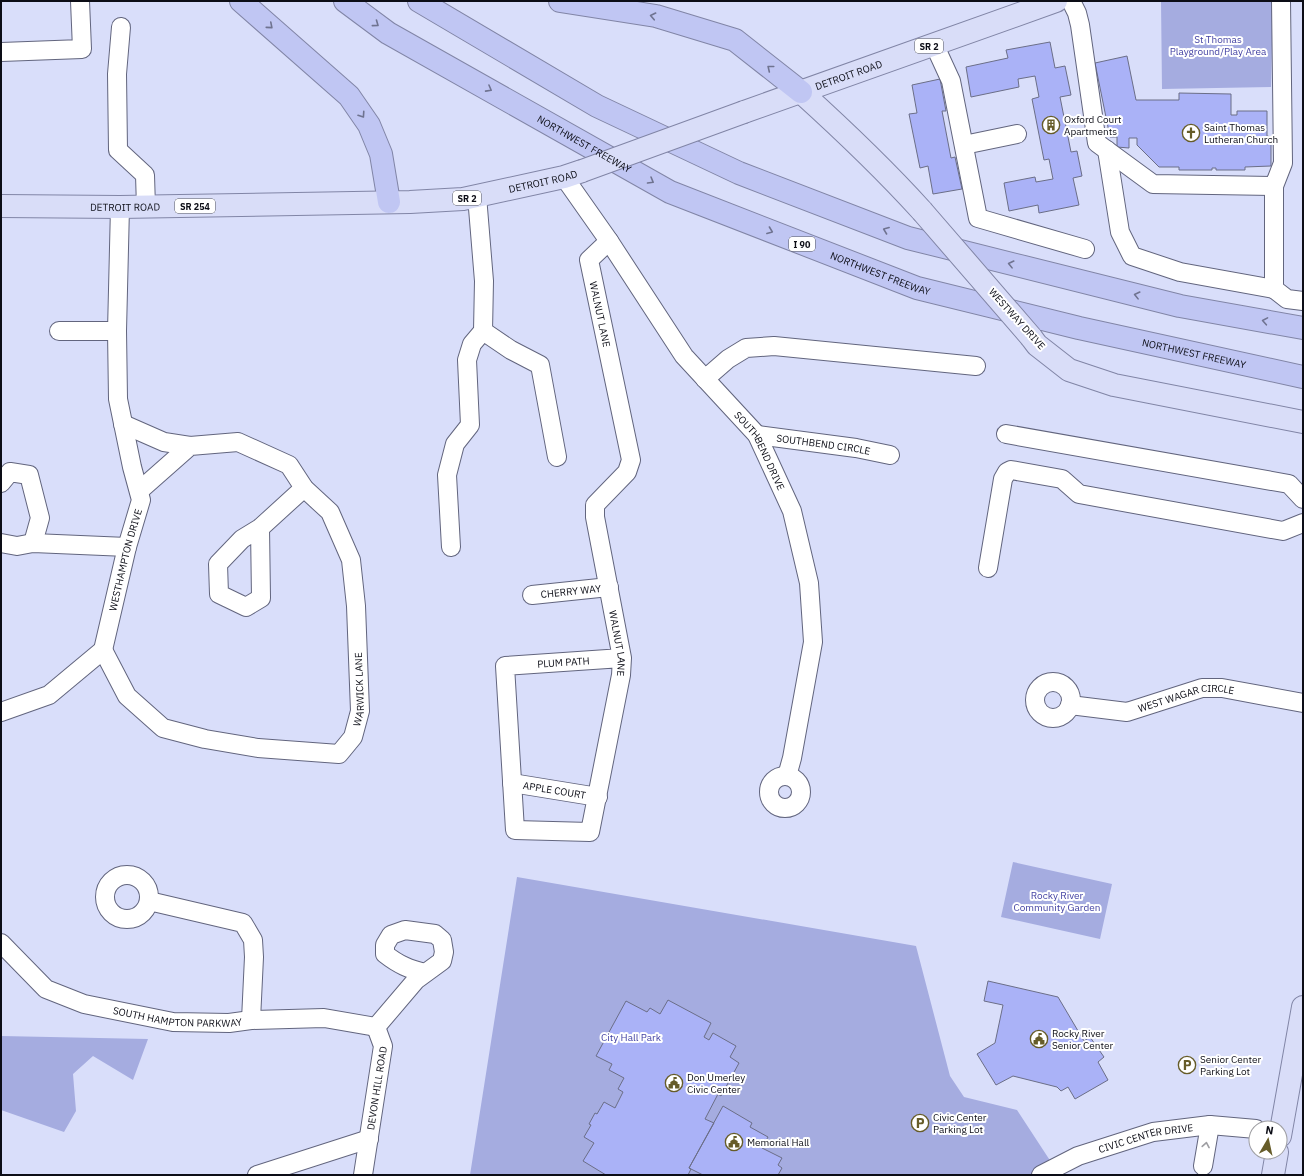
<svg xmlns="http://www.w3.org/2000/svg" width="1304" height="1176" font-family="'IBM Plex Sans',sans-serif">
	<rect width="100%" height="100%" fill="#d9defa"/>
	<!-- green -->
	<path fill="#a5ace0" d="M 1161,1 L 1273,1 L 1271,87 L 1162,89 Z
		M 1013,862 L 1112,884 L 1100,939 L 1001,917 Z
		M 517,877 L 916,946 L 950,1076 L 964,1097 L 1017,1110 L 1051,1162 L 1035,1170 L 1030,1175 L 470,1175 Z
		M 1,1036 L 148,1039 L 133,1080 L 93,1056 L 73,1074 L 76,1111 L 64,1132 L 1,1110 Z"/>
	<!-- building -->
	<path fill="#aab2f7" stroke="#6b6e87" d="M 1050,42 L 1055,68 L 1065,66 L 1071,95 L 1060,97 L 1071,152 L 1077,151 L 1082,176 L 1073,178 L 1079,205 L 1039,213 L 1038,205 L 1009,211 L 1004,183 L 1035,177 L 1036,182 L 1053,179 L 1049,159 L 1044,160 L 1032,99 L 1039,97 L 1035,76 L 1018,79 L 1019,87 L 971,97 L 966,67 L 1008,58 L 1006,50 Z
		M 1127,56 L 1136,100 L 1179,100 L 1179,93 L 1231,94 L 1231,115 L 1237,115 L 1237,111 L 1267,111 L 1267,136 L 1271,137 L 1271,166 L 1245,167 L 1245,170 L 1216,170 L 1216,168 L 1212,168 L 1212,170 L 1179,170 L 1179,167 L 1159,167 L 1137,145 L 1137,138 L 1129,138 L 1129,148 L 1117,147 L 1117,137 L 1110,137 L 1095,63 Z
		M 940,79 L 946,111 L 942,111 L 951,158 L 955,157 L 962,189 L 933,194 L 928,166 L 920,168 L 909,114 L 917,113 L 912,85 Z
		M 988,981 L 1058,997 L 1084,1041 L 1090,1037 L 1104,1057 L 1098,1062 L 1108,1080 L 1075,1099 L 1068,1087 L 1061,1091 L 1057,1087 L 1013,1076 L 996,1085 L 977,1054 L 995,1043 L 1003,1005 L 984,1001 Z
		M 668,1000 L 711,1023 L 704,1037 L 709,1040 L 713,1033 L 736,1046 L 730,1057 L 739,1063 L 721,1096 L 718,1094 L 705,1119 L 714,1123 L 689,1168 L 691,1169 L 688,1175 L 606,1175 L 583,1161 L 594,1143 L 584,1137 L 591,1125 L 589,1124 L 595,1113 L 597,1114 L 604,1102 L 615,1108 L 623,1092 L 618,1089 L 624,1078 L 609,1070 L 612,1064 L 596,1056 L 626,1001 L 647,1012 L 650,1008 L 660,1014 Z
		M 723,1106 L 752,1123 L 750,1127 L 768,1137 L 762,1148 L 782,1158 L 778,1165 L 782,1168 L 778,1175 L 703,1175 L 689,1168 Z"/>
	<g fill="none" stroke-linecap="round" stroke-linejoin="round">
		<defs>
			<g id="minor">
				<path d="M 1071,1 L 1077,13 L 1080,25 L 1097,143 L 1153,184 L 1274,186 L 1283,163 L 1281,1"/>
				<path d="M 121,27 L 117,74 L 118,150 L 145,175 L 146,207"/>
				<path d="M 934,44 L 951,81 L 978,218 L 1085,249"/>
				<path d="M 1,52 L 82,49 L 80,1"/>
				<path d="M 964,145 L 1017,134"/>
				<path d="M 1107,150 L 1120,232 L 1132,256 L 1180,272 L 1274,289"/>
				<path id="s1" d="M 564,177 L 609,241 L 684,356 L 757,435 L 792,511 L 809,583 L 813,642 L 792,758 L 787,776"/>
				<path d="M 1274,186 L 1274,289 L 1287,299 L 1303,301"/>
				<path id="s2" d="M 609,241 L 589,260 L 631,460 L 627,472 L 595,505 L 595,517 L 622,658 L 621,675 L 590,832 L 515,830 L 505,666 L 622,658"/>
				<path d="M 59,331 L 117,331"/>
				<path d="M 483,331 L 511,350 L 540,365 L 557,457"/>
				<path d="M 705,379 L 728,359 L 746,348 L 774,346 L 976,366"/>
				<path d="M 123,424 L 164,442 L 190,446"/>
				<path d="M 1006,434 L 1289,484 L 1303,499"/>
				<path id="s3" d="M 757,435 L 856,448 L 890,455"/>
				<path d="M 1,483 L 10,472 L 29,475 L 40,518 L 33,543"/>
				<path d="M 260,528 L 242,539 L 218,564 L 219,594 L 246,607 L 261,598 L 260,528 L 304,488"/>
				<path d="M 1,543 L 17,546 L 33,543 L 127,547"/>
				<path d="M 451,547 L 447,475 L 455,444 L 470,425 L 467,360 L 472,344 L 483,331 L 484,281 L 477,196"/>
				<path d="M 988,568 L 1003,479 L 1007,472 L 1011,470 L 1062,479 L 1079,494 L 1283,531 L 1303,523"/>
				<path id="s4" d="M 532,595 L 609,587"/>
				<path id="s5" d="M 103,650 L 127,696 L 163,728 L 205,739 L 258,748 L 339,754 L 353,737 L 360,711 L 356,606 L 351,560 L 330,512 L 304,488 L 289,465 L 238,442 L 190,446 L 139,491"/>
				<circle cx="1053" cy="700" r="18"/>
				<path id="s6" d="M 1070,705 L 1127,712 L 1202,688 L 1222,688 L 1303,703"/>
				<path id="s7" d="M 1,712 L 49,695 L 103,650 L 127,547 L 141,500 L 132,467 L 118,399 L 117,331 L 120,207"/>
				<circle cx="785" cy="792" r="16"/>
				<path id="s8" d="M 512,783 L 598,797"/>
				<circle cx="127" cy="897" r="22"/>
				<path d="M 149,901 L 243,923 L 253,940 L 254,957 L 251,1020"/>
				<path id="s9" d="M 1,943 L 46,989 L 84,1004 L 173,1022 L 229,1023 L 251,1020 L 324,1018 L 376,1027"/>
				<path d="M 376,1027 L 416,980 L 442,961 L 444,952 L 442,940 L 435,934 L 405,930 L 391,935 L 385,945 L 385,954 C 399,965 409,969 425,973"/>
				<path d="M 1203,1166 L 1210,1125"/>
				<path d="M 257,1175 L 369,1139"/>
				<path id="s10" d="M 363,1175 L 383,1046 L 376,1027"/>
				<path id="s11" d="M 1041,1175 L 1078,1156 L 1153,1132 L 1210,1125 L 1256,1129"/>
			</g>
			<g id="major">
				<path d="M 801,92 C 843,130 884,169 922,211"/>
				<path id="s12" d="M 744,112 L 1056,1"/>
				<path id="s13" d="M 1,206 L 120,207 L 410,202 L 463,199 L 564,177 L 582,171"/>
				<path d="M 1031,337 L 1037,345 L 1069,370 L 1114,385 L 1303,422"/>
				<path d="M 1280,1136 L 1303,1007"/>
				<path d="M 1273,1175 L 1277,1152"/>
			</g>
			<g id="highway">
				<path d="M 241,1 L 349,96 L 369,125 L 381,154 L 389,202"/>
				<path id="s14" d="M 345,1 L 388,33 L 670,192 L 917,288 L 1079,328 L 1303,377"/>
				<path d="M 419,1 L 597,106 L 739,173 L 908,238 L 1180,306 L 1303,328"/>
				<path d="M 560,1 L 656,16 L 735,40 L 801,92"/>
			</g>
		</defs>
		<!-- minor casing -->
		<use href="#minor" stroke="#62657e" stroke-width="20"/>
		<!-- major casing -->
		<use href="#major" stroke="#8185a6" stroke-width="24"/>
		<!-- highway casing -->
		<use href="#highway" stroke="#8185a6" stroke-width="24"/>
		<!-- minor -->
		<use href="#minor" stroke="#fff" stroke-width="18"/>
		<!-- major -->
		<use href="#major" stroke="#d9ddf8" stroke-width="22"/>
		<!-- highway -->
		<use href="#highway" stroke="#c0c6f3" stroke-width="22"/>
		<defs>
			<path id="major-bridge" d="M 582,171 L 744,112
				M 922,211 L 1031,337"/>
		</defs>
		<!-- major-bridge casing -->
		<use href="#major-bridge" stroke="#8185a6" stroke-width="24" stroke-linecap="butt"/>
		<!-- major-bridge -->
		<use href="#major-bridge" stroke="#d9ddf8" stroke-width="22"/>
	</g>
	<!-- one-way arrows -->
	<defs><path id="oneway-chevron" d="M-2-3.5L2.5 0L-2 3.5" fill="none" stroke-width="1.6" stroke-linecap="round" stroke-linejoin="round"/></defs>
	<g stroke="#6f7390">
		<use href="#oneway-chevron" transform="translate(653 16) rotate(-168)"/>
		<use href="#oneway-chevron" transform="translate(376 24) rotate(36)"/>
		<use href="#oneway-chevron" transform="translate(270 26) rotate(41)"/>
		<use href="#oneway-chevron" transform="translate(770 68) rotate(-141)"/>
		<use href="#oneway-chevron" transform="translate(489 89) rotate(29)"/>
		<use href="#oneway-chevron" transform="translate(362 115) rotate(56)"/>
		<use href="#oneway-chevron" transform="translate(651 181) rotate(30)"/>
		<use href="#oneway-chevron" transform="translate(886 230) rotate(-159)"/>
		<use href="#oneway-chevron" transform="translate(770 231) rotate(21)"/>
		<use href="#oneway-chevron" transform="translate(1011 264) rotate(-166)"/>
		<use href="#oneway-chevron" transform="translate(1137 295) rotate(-166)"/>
		<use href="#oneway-chevron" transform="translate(1265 321) rotate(-170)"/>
	</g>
	<use stroke="#9e9ea2" href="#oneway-chevron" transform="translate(1206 1145) rotate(-80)"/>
	<!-- icons -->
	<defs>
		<symbol id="building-ring" viewBox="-11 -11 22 22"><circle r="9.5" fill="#fff" stroke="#665c29" stroke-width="1.5"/><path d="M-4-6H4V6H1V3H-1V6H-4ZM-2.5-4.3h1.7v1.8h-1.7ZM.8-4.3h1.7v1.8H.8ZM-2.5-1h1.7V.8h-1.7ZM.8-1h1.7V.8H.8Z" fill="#665c29"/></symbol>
		<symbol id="church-ring" viewBox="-11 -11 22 22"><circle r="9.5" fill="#fff" stroke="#665c29" stroke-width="1.5"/><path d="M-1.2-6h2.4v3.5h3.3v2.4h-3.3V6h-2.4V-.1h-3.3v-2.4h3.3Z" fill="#665c29"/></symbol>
		<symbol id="civic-ring" viewBox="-11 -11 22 22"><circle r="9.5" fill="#fff" stroke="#665c29" stroke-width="1.5"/><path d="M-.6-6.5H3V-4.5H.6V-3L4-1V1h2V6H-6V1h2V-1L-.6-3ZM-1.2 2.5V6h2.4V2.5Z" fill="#665c29"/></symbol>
		<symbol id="parking-ring" viewBox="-11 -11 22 22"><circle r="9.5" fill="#fff" stroke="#665c29" stroke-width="1.5"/><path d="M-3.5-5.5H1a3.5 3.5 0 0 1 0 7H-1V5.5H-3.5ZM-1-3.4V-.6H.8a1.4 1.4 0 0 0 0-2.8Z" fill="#665c29"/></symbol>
	</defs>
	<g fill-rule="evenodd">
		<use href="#building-ring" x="1041" y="115" width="20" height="20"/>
		<use href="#church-ring" x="1181" y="123" width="20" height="20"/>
		<use href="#civic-ring" x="1029" y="1029" width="20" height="20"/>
		<use href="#parking-ring" x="1177" y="1055" width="20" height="20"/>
		<use href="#civic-ring" x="664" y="1073" width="20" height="20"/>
		<use href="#parking-ring" x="910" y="1113" width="20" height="20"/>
		<use href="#civic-ring" x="724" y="1132" width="20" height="20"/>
	</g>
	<g text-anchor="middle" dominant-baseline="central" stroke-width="4" stroke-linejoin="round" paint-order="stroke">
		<!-- shield labels -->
		<g fill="#fff" stroke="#55565c" stroke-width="1">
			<rect x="915" y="39" width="28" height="14" rx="3"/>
			<rect x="453" y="191" width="28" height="14" rx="3"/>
			<rect x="175" y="199" width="40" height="14" rx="3"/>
			<rect x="789" y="237" width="26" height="14" rx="3"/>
		</g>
		<g font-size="9" font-weight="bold" fill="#0c0d16">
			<text x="929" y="46">SR 2</text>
			<text x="467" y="198">SR 2</text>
			<text x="195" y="206">SR 254</text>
			<text x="802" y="244">I 90</text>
		</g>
		<!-- park labels -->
		<g font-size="10" fill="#4342a3" stroke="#fff">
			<text x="1218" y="39">St Thomas<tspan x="1218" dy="12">Playground/Play Area</tspan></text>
			<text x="1057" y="895">Rocky River<tspan x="1057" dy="12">Community Garden</tspan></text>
			<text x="631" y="1037">City Hall Park</text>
		</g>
		<!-- street labels -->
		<g font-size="10" fill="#0c0d16" stroke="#fff">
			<text stroke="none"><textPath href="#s12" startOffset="111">DETROIT ROAD</textPath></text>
			<text stroke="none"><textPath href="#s14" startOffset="279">NORTHWEST FREEWAY</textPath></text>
			<text stroke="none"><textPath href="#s13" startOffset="544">DETROIT ROAD</textPath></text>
			<text stroke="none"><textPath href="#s13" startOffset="124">DETROIT ROAD</textPath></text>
			<text stroke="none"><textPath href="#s14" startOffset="603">NORTHWEST FREEWAY</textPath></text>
			<text stroke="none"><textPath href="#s2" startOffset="83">WALNUT LANE</textPath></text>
			<text transform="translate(1017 319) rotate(48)">WESTWAY DRIVE</text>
			<text stroke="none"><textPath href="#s14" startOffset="927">NORTHWEST FREEWAY</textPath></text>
			<text stroke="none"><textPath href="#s3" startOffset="67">SOUTHBEND CIRCLE</textPath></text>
			<text stroke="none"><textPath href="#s1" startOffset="338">SOUTHBEND DRIVE</textPath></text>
			<text stroke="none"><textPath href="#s7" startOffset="214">WESTHAMPTON DRIVE</textPath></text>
			<text stroke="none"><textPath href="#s4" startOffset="39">CHERRY WAY</textPath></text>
			<text stroke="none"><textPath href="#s2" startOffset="431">WALNUT LANE</textPath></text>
			<text stroke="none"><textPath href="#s2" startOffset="921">PLUM PATH</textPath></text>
			<text stroke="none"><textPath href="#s5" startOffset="349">WARWICK LANE</textPath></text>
			<text stroke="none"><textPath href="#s6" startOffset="119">WEST WAGAR CIRCLE</textPath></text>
			<text stroke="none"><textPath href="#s8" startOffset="43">APPLE COURT</textPath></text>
			<text stroke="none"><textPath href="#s9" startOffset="200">SOUTH HAMPTON PARKWAY</textPath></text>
			<text stroke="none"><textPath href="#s10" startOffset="88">DEVON HILL ROAD</textPath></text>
			<text stroke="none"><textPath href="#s11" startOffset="112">CIVIC CENTER DRIVE</textPath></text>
		</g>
		<!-- poi labels -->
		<g font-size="10" fill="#0c0d16" stroke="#fff" text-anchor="start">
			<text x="1064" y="119">Oxford Court<tspan x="1064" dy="12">Apartments</tspan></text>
			<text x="1204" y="127">Saint Thomas<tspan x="1204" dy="12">Lutheran Church</tspan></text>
			<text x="1052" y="1033">Rocky River<tspan x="1052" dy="12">Senior Center</tspan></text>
			<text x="1200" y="1059">Senior Center<tspan x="1200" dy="12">Parking Lot</tspan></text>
			<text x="687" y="1077">Don Umerley<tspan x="687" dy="12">Civic Center</tspan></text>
			<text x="933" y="1117">Civic Center<tspan x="933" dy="12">Parking Lot</tspan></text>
			<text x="747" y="1142">Memorial Hall</text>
		</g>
	</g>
	<!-- border -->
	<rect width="1304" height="1176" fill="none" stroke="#0c0d16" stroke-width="4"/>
	<!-- north arrow -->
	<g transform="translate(1268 1140) rotate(9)"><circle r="19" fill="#ffffff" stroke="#9e9ea2"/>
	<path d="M0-3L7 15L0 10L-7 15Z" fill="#665c29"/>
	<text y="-6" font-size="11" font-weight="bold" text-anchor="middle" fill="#0c0d16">N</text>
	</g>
</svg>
